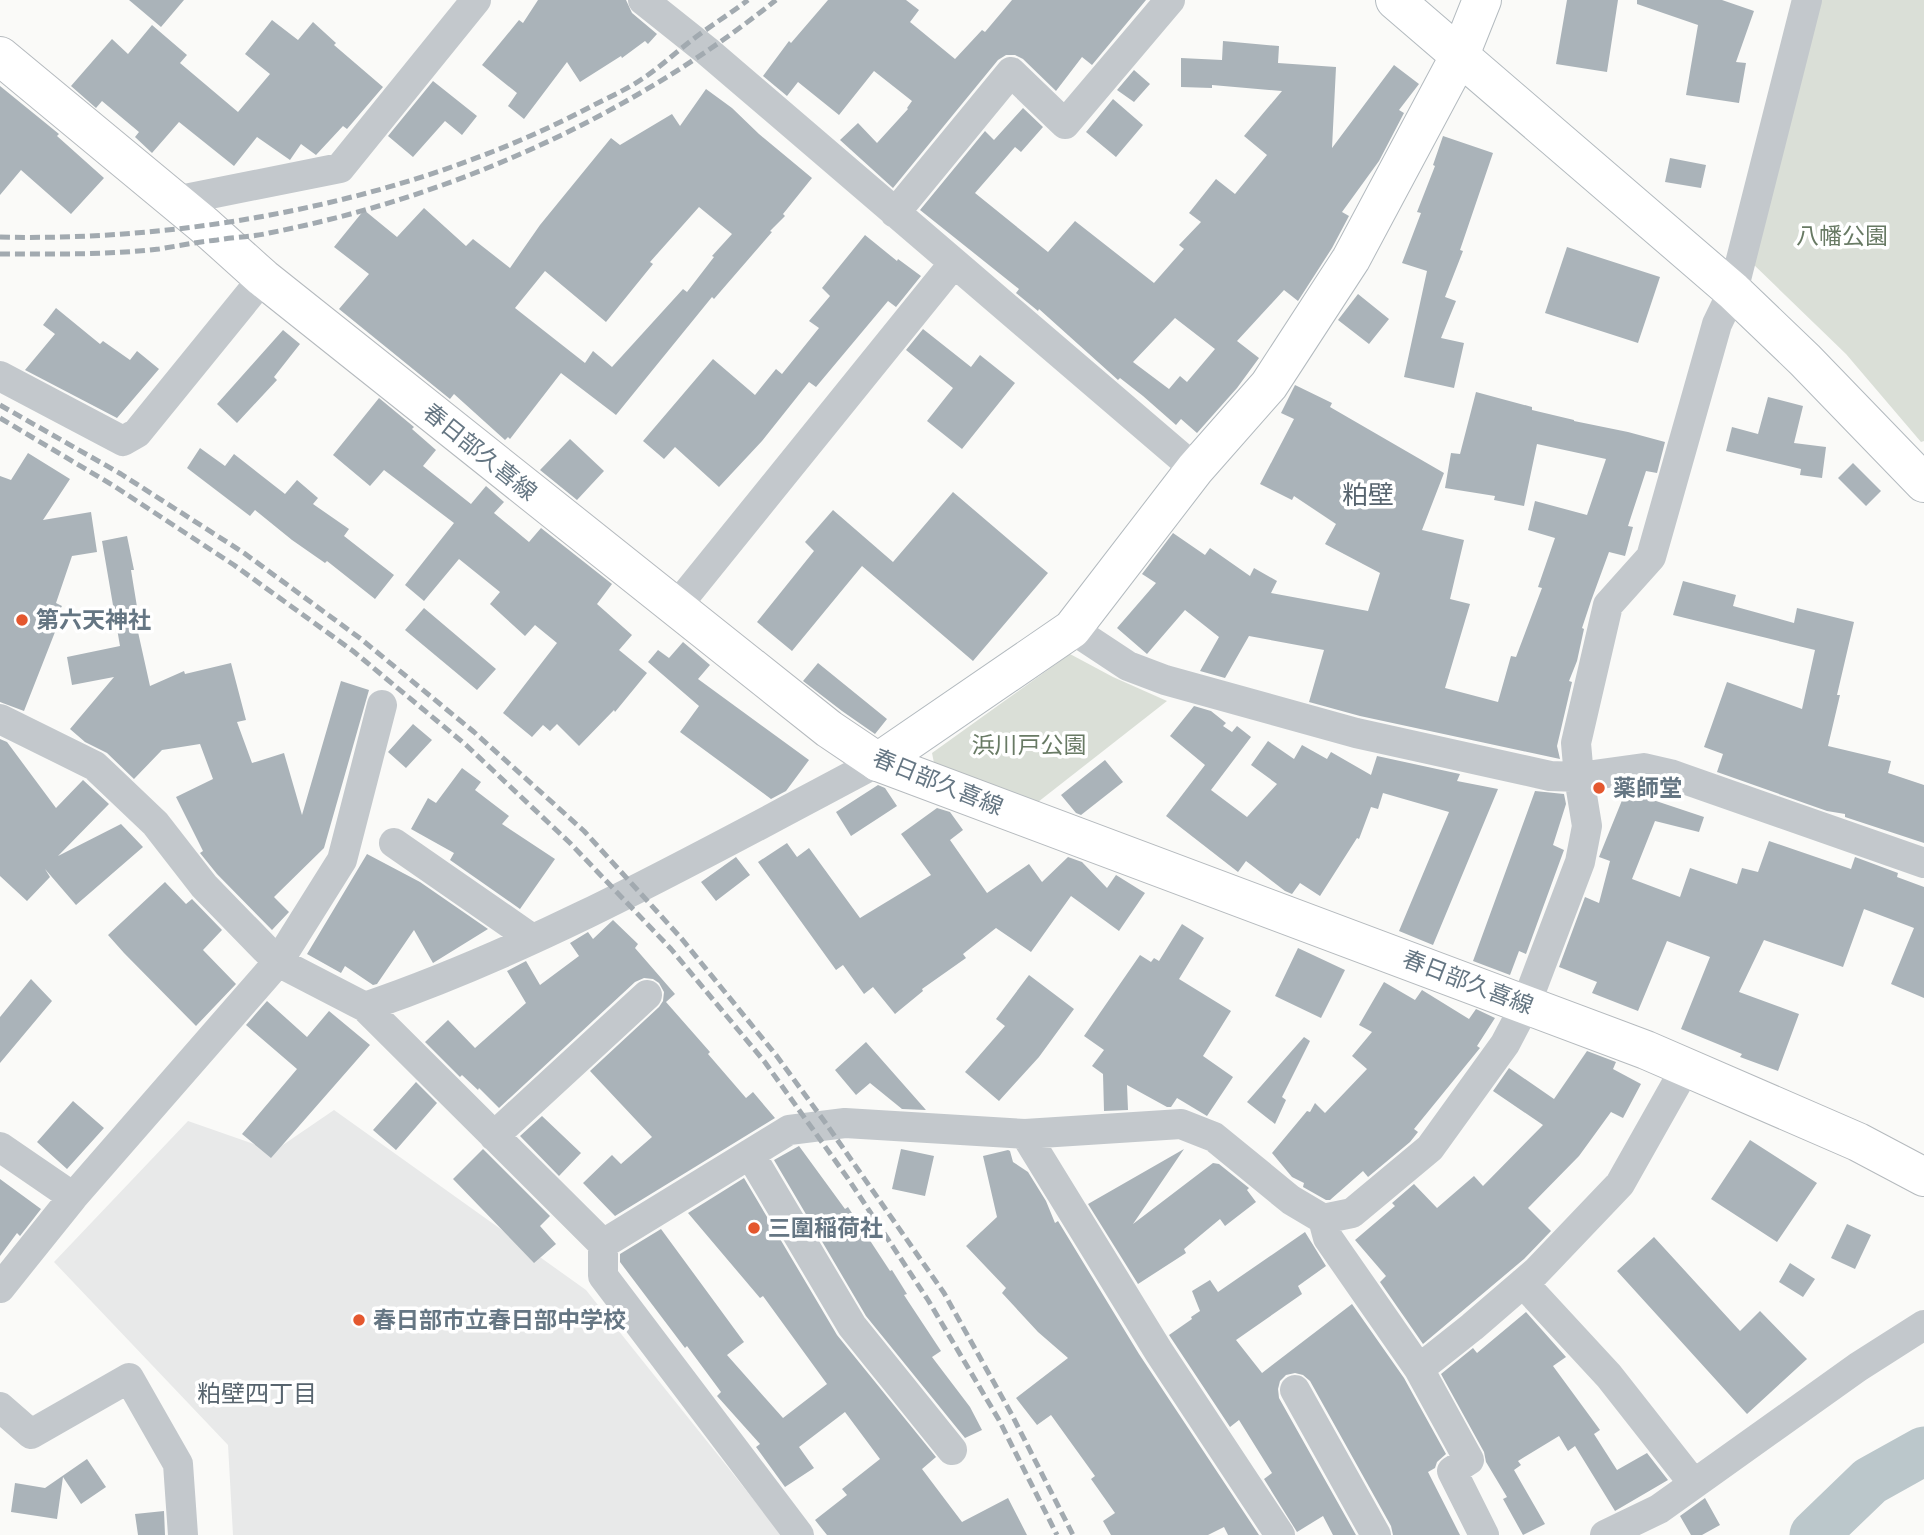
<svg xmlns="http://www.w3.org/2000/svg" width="1924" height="1535" font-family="Montserrat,'Noto Sans JP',sans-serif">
	<rect width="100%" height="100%" fill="#fafaf8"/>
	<!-- built -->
	<path fill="#e8e9e9" d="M 334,1110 L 586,1290 L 782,1535 L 233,1535 L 228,1445 L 54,1262 L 188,1121 L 274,1151 Z"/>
	<!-- green -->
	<path fill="#dadfd7" d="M 1814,0 L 1924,0 L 1924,441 L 1921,442 L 1846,354 L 1752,263 Z
		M 1070,654 L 1113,677 L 1167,701 L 1038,802 L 934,763 L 932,753 Z"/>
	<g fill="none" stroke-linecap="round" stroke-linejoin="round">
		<!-- river -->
		<path stroke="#bbc7cb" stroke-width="49" d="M 1814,1535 L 1870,1481 L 1924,1451"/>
	</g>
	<!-- building -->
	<path fill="#aab3b9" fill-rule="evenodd" d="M 129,0 L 184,0 L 161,27 Z
		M 538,0 L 626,0 L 632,13 L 657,34 L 648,44 L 645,41 L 622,58 L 621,56 L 580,82 L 567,62 L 524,119 L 508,106 L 517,93 L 482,65 L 519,20 L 523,23 Z
		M 828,0 L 906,0 L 919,10 L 910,22 L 955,59 L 982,30 L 985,32 L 1012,0 L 1146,0 L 1092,65 L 1082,57 L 1056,91 L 1023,59 L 1015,55 L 1006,55 L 998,60 L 893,188 L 840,140 L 858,123 L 877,143 L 908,109 L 907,108 L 912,101 L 874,71 L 839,115 L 798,82 L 787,96 L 763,76 L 789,41 L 791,43 Z
		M 1567,0 L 1618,0 L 1607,72 L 1556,64 Z
		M 1637,0 L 1722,0 L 1754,11 L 1736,62 L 1746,63 L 1739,103 L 1686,95 L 1698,25 L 1637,4 Z
		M 272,20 L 298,40 L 313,22 L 336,43 L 334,45 L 383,87 L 347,129 L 343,126 L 316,155 L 301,144 L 290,160 L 257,137 L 234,166 L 179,122 L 152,153 L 135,137 L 139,132 L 102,101 L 96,108 L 71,86 L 112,39 L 128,54 L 152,25 L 187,55 L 180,63 L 238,112 L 270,74 L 245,54 Z
		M 1223,41 L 1279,46 L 1278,63 L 1336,67 L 1332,148 L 1394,65 L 1419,84 L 1399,110 L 1404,113 L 1379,161 L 1342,212 L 1349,216 L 1332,248 L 1298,301 L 1284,290 L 1237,341 L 1259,358 L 1237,388 L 1197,433 L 1181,419 L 1176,425 L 1143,396 L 1120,378 L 1118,380 L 1039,309 L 1038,311 L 1016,293 L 1019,289 L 920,210 L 985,131 L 994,140 L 1023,108 L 1043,127 L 1021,152 L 1015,147 L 975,193 L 1048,252 L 1075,221 L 1154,283 L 1184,249 L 1179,245 L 1201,222 L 1189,213 L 1216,179 L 1235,194 L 1267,155 L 1244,136 L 1282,91 L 1212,85 L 1212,88 L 1181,87 L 1181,58 L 1222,60 ZM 1175,318 L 1215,349 L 1187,382 L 1180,376 L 1169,389 L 1133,362 Z
		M 1134,70 L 1150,84 L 1134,102 L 1117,90 Z
		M 433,81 L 477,116 L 462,135 L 445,121 L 413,157 L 388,136 Z
		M 0,86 L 59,134 L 57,136 L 104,178 L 71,214 L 21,170 L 0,195 Z
		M 706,89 L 732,108 L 759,134 L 812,178 L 783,214 L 785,216 L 770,231 L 772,232 L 714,299 L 712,297 L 616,415 L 561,373 L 510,439 L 508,437 L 505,440 L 454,394 L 450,399 L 339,309 L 369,274 L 334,247 L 364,210 L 397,237 L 424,208 L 466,246 L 473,239 L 510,268 L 540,225 L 611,138 L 620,145 L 672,114 L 680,126 ZM 699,207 L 732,234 L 712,256 L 714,257 L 687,292 L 683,289 L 612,367 L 593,351 L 585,363 L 515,308 L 545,271 L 606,322 L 653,264 L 650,262 Z
		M 1113,99 L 1143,125 L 1116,157 L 1086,132 Z
		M 1443,136 L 1493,153 L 1460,250 L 1463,251 L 1445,297 L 1456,301 L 1441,338 L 1464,343 L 1454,388 L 1404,377 L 1427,271 L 1402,263 L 1421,213 L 1417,212 L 1435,166 L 1433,165 Z
		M 1670,158 L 1706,165 L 1701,188 L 1665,182 Z
		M 865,235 L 897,261 L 898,259 L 921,276 L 896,307 L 888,301 L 816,387 L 809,382 L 762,441 L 719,487 L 675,447 L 664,459 L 643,441 L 713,359 L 755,395 L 776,369 L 782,374 L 819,328 L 809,321 L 830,296 L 822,288 Z
		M 1567,247 L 1660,277 L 1638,343 L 1545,313 Z
		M 1358,294 L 1389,319 L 1369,344 L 1338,320 Z
		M 56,308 L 100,344 L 103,341 L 130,360 L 137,351 L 159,369 L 117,418 L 25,370 L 55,334 L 43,325 Z
		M 923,329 L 971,367 L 980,355 L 1015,383 L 962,449 L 927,421 L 953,388 L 906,350 Z
		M 283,330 L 300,344 L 274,377 L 277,380 L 237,423 L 217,404 Z
		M 1295,385 L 1332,403 L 1330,407 L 1444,473 L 1422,530 L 1464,540 L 1450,599 L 1470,604 L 1445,688 L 1498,702 L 1511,656 L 1516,657 L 1542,588 L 1538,587 L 1555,538 L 1528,530 L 1535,501 L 1587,515 L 1606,459 L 1537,444 L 1524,506 L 1494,500 L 1495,496 L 1445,488 L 1451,453 L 1460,454 L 1476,392 L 1532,407 L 1532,410 L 1574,420 L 1574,421 L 1628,432 L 1665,442 L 1657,473 L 1646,471 L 1628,526 L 1633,527 L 1625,556 L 1609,552 L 1591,601 L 1582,628 L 1584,629 L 1577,661 L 1569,681 L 1572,682 L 1557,746 L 1560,759 L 1360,716 L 1309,702 L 1324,650 L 1249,636 L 1225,678 L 1200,671 L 1219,637 L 1185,610 L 1147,654 L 1117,628 L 1156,583 L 1142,574 L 1173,533 L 1205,555 L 1210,548 L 1250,576 L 1254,568 L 1277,581 L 1271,593 L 1368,611 L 1380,573 L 1325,544 L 1336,524 L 1294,496 L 1292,500 L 1260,484 L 1294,419 L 1281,413 Z
		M 1768,397 L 1803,406 L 1794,443 L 1826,447 L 1822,478 L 1800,475 L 1801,469 L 1726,451 L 1732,427 L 1758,434 Z
		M 379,398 L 414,427 L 412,429 L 436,450 L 423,466 L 471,504 L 486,486 L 504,502 L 494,513 L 529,542 L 541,528 L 612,584 L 597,604 L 632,635 L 619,650 L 647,673 L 615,712 L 614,710 L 579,746 L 557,724 L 550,731 L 543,725 L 532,737 L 503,713 L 557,643 L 535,625 L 525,636 L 490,604 L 500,592 L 459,559 L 424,601 L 405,585 L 454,523 L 384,470 L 370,486 L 333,455 Z
		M 570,439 L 604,471 L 577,500 L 540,470 Z
		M 200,448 L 225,466 L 234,454 L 285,494 L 297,480 L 318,498 L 313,504 L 349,529 L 344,536 L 394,575 L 375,599 L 327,561 L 325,563 L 292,540 L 255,510 L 250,516 L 187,468 Z
		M 28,453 L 70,479 L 43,520 L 91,512 L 97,552 L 72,556 L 56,603 L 62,606 L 48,630 L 55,632 L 24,711 L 0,702 L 0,476 L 11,480 Z
		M 1853,463 L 1881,491 L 1866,506 L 1838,478 Z
		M 953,492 L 1048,573 L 973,661 L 862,566 L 792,651 L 757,622 L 814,551 L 805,542 L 833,510 L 893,562 Z
		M 127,536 L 134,570 L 131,570 L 138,613 L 134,614 L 150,686 L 184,671 L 185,674 L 231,663 L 246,720 L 237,722 L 252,763 L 284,753 L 302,815 L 341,681 L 369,690 L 324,848 L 274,897 L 289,912 L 272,930 L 217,874 L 200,853 L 203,851 L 176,797 L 213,779 L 200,744 L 162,750 L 134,779 L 107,753 L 85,742 L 70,729 L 114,677 L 72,685 L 67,657 L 120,646 L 102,541 Z
		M 1683,581 L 1736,595 L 1733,606 L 1794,623 L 1797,608 L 1854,622 L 1837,695 L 1840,695 L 1828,746 L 1891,761 L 1888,773 L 1924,785 L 1924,843 L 1845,817 L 1845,814 L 1827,811 L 1717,772 L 1723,754 L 1704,747 L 1727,682 L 1802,709 L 1815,650 L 1673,615 Z
		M 424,608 L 496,669 L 477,690 L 405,630 Z
		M 683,642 L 710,665 L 698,679 L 809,760 L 786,791 L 771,799 L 680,732 L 699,706 L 648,662 L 658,650 L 669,658 Z
		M 818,663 L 887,719 L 875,734 L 842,711 L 803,681 Z
		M 1194,706 L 1211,711 L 1226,723 L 1223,726 L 1232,732 L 1237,726 L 1251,737 L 1211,790 L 1247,817 L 1277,784 L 1251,765 L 1268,741 L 1294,759 L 1302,745 L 1327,759 L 1331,752 L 1371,775 L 1377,756 L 1460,774 L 1457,781 L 1498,789 L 1433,945 L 1399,931 L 1449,812 L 1383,793 L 1378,809 L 1371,807 L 1359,839 L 1357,838 L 1320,896 L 1300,883 L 1292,894 L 1285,891 L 1246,861 L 1238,872 L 1166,816 L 1205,765 L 1170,736 Z
		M 413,724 L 432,740 L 406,768 L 388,752 Z
		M 0,739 L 7,742 L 56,808 L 83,780 L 109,804 L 58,856 L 121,824 L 143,847 L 76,905 L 45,869 L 50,877 L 27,901 L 0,876 Z
		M 1105,760 L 1123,782 L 1081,815 L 1076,813 L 1061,795 Z
		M 462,768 L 481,782 L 475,790 L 509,816 L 502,824 L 555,859 L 520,909 L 450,860 L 454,853 L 411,829 L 428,798 L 436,803 Z
		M 878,785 L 885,788 L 897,806 L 851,836 L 836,812 Z
		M 1637,787 L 1656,792 L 1653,800 L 1704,817 L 1699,832 L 1655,821 L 1632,879 L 1680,897 L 1690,868 L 1737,884 L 1742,868 L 1758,872 L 1769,841 L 1851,869 L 1855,857 L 1898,873 L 1897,877 L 1924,887 L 1924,998 L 1891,984 L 1914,928 L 1864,909 L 1843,967 L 1764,940 L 1739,992 L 1799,1014 L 1778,1071 L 1740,1057 L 1742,1054 L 1681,1029 L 1710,957 L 1667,941 L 1638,1011 L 1592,993 L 1597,982 L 1559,967 L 1585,897 L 1599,903 L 1610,861 L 1599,857 L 1627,788 Z
		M 1535,791 L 1564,794 L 1566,804 L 1553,845 L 1564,850 L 1526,954 L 1519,951 L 1510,975 L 1473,961 Z
		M 937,808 L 950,812 L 963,830 L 950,840 L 987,893 L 1029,864 L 1042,882 L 1068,857 L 1082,862 L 1107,888 L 1116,875 L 1145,893 L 1119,931 L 1071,896 L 1031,952 L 996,928 L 963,954 L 966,958 L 922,989 L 923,991 L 895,1014 L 873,987 L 864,994 L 843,965 L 836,970 L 758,862 L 787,843 L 797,857 L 809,848 L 860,918 L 931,875 L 901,834 Z
		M 367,854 L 420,882 L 488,929 L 433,963 L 414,930 L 377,984 L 373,985 L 345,966 L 341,973 L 307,954 Z
		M 736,857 L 750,875 L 716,901 L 701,882 Z
		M 165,882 L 186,904 L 192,899 L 222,930 L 203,950 L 236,984 L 196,1026 L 124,953 L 108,935 Z
		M 613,920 L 638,944 L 635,948 L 675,994 L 666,1002 L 710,1052 L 708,1054 L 746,1098 L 753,1092 L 775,1118 L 615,1216 L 583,1183 L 612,1155 L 621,1164 L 652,1137 L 590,1071 L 659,1007 L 663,1001 L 664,992 L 659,983 L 653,979 L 644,978 L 635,982 L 499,1108 L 479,1088 L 478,1090 L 462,1075 L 460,1077 L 425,1042 L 448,1020 L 475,1048 L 526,1003 L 507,971 L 526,961 L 540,985 L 579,956 L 570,943 L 588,932 L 593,939 Z
		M 1182,924 L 1204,938 L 1179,979 L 1231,1011 L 1203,1056 L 1233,1077 L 1207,1116 L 1177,1098 L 1171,1107 L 1167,1107 L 1127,1085 L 1128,1110 L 1104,1111 L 1103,1074 L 1092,1066 L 1104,1050 L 1084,1036 L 1140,955 L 1151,962 L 1154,958 L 1159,961 Z
		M 1298,948 L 1345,970 L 1321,1018 L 1275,996 Z
		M 1029,975 L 1074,1009 L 1039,1057 L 999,1101 L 965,1072 L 1005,1026 L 996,1019 Z
		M 31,979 L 52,1001 L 0,1063 L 0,1017 Z
		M 1384,982 L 1415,1000 L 1422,990 L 1469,1019 L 1476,1009 L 1495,1018 L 1477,1046 L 1480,1048 L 1414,1129 L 1418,1132 L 1410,1142 L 1368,1177 L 1363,1171 L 1330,1200 L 1326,1200 L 1303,1187 L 1304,1183 L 1292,1177 L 1272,1153 L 1307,1111 L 1310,1112 L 1315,1103 L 1325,1113 L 1367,1069 L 1352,1056 L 1372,1032 L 1359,1025 Z
		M 267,1001 L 307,1037 L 329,1011 L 370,1045 L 271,1158 L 242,1134 L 297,1069 L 246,1025 Z
		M 1304,1037 L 1310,1041 L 1282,1097 L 1286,1100 L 1275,1124 L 1247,1102 Z
		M 866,1042 L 926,1110 L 902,1109 L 870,1083 L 856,1095 L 835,1070 Z
		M 1587,1051 L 1616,1062 L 1613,1069 L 1641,1084 L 1623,1118 L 1611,1112 L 1579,1156 L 1528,1208 L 1551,1231 L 1524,1259 L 1423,1344 L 1380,1282 L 1386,1276 L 1355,1240 L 1395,1206 L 1392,1203 L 1414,1184 L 1437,1208 L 1474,1176 L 1483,1186 L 1543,1125 L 1493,1091 L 1509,1068 L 1554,1099 Z
		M 416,1082 L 437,1103 L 396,1150 L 373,1130 Z
		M 73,1101 L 104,1128 L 67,1169 L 37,1142 Z
		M 542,1116 L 581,1153 L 559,1176 L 520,1136 Z
		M 1750,1140 L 1817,1183 L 1777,1242 L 1711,1199 Z
		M 799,1146 L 845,1209 L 848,1207 L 890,1271 L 892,1270 L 907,1294 L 904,1295 L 941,1351 L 932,1357 L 970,1407 L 982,1430 L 965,1438 L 866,1316 L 774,1160 Z
		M 483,1149 L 550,1216 L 540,1226 L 556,1244 L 534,1263 L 453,1179 Z
		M 901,1149 L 934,1156 L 925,1196 L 892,1189 Z
		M 1184,1149 L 1133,1224 L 1213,1163 L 1219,1164 L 1249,1188 L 1247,1190 L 1256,1202 L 1225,1226 L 1220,1219 L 1184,1249 L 1186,1253 L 1138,1284 L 1088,1204 Z
		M 1008,1150 L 1010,1151 L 1013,1162 L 1028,1172 L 1046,1201 L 1055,1223 L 1058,1221 L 1139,1354 L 1259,1535 L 1228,1535 L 1224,1527 L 1208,1535 L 1111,1535 L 1103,1521 L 1115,1513 L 1091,1479 L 1095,1476 L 1051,1415 L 1037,1425 L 1016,1398 L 1068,1358 L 1038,1332 L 1002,1293 L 1006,1288 L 966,1246 L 997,1217 L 983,1156 Z
		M 744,1178 L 837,1335 L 936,1457 L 922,1469 L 962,1522 L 1008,1498 L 1027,1535 L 827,1535 L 815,1520 L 847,1495 L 842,1489 L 880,1459 L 845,1412 L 799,1447 L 814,1468 L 785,1487 L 756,1447 L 760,1444 L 717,1396 L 721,1392 L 687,1346 L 685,1348 L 620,1262 L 620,1254 L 661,1229 L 744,1342 L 727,1355 L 783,1418 L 827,1384 L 763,1296 L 760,1298 L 688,1213 Z
		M 0,1179 L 41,1209 L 20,1236 L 17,1233 L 0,1256 Z
		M 1847,1224 L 1871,1235 L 1855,1269 L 1831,1258 Z
		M 1305,1232 L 1326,1266 L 1298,1286 L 1302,1294 L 1236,1340 L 1262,1373 L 1352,1304 L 1404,1378 L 1446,1454 L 1437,1462 L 1435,1468 L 1428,1472 L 1460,1535 L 1393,1535 L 1391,1526 L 1310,1381 L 1303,1375 L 1295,1373 L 1286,1375 L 1280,1381 L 1278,1389 L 1279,1398 L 1356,1535 L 1333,1535 L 1323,1516 L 1297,1532 L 1264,1479 L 1272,1473 L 1239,1420 L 1230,1427 L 1169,1335 L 1192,1319 L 1191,1317 L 1200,1311 L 1192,1291 L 1210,1280 L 1218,1292 Z
		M 1654,1237 L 1740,1331 L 1760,1311 L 1807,1359 L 1747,1414 L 1617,1271 Z
		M 1790,1263 L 1815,1279 L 1803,1297 L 1779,1282 Z
		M 1526,1312 L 1566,1357 L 1553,1366 L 1600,1430 L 1594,1434 L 1617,1470 L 1647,1453 L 1668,1480 L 1615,1511 L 1575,1446 L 1568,1451 L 1559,1436 L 1518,1461 L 1521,1465 L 1514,1470 L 1545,1524 L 1523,1535 L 1503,1499 L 1507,1497 L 1486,1462 L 1484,1452 L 1441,1374 L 1473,1348 L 1477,1353 Z
		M 87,1459 L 106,1487 L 81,1504 L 63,1477 L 57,1519 L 11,1512 L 15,1483 L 45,1488 Z
		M 1705,1498 L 1720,1525 L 1702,1535 L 1691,1535 L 1680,1516 Z
		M 164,1511 L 165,1535 L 138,1535 L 135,1514 Z"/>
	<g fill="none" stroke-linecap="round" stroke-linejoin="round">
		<defs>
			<path id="secondary" d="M 1395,0 L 1733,291 L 1805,360 L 1924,483
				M 878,762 L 1072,629 L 1195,469 L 1269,385 L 1351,259 L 1460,55 L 1482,0"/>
			<path id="primary" d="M 0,56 L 204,225 L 263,278 L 829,729 L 878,762 L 1646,1050 L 1858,1142 L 1924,1177"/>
		</defs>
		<!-- secondary casing -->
		<use href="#secondary" stroke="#b3babf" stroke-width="40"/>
		<!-- primary casing -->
		<use href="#primary" stroke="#b5babe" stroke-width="40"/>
		<!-- street -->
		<path stroke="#c3c8cc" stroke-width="30" d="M 643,0 L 707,51 L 1195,469
			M 175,201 L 340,168 L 476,0
			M 895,213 L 1011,72 L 1065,124 L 1170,0
			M 0,376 L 123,441 L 137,433 L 263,278
			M 676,607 L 954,263
			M 1072,629 L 1128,666 L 1165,680 L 1356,733 L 1550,776 L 1579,777 L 1644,768 L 1670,774 L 1924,863
			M 0,719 L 95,766 L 155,823 L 204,886 L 278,962 L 365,1007 L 603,1244 L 603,1276 L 799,1535
			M 394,843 L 531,938
			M 365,1007 C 541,947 713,849 878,762
			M 1025,1134 L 1159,1352 L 1280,1535
			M 494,1136 L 647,995
			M 0,1147 L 73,1197
			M 750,1154 L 852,1326 L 952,1450
			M 1323,1219 L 1328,1238 L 1419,1369 L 1469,1460 L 1452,1471 L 1484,1535
			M 603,1244 L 789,1130 L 845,1123 L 1025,1134 L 1181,1124 L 1214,1137 L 1291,1200 L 1323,1219 L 1352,1213 L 1430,1148 L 1505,1044 L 1526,1004 L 1580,862 L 1587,826 L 1579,777 L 1576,743 L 1608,605 L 1651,557 L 1717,324 L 1733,291 L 1807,0
			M 1523,1283 L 1609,1376 L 1694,1484
			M 0,1288 L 73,1197 L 278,962 L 342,860 L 382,705
			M 1419,1369 L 1472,1327 L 1536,1272 L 1620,1184 L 1686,1067
			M 1295,1390 L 1376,1535
			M 0,1407 L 31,1434 L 129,1378 L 178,1464 L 183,1535
			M 1605,1535 L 1659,1509 L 1858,1367 L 1924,1325"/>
		<!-- secondary -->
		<use href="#secondary" stroke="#fff" stroke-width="38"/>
		<!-- primary -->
		<use href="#primary" stroke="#fff" stroke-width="38"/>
		<!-- rail -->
		<path stroke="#a2aab0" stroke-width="5" stroke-dasharray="10 5" stroke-linecap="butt" d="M 0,237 C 196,242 416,199 590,107 C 607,98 626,90 642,79 C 659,68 675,53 692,40 C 710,26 730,14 748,0
			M 0,254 C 53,254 107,255 159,249 C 178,246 197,242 217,240 C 234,237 252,237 269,233 C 452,197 630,117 776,0
			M 0,405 L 121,474 L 244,553 L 361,639 L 474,732 L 584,831 L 681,938 L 776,1055 L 827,1125 L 944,1293 L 1012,1415 L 1073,1535
			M 0,418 L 114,486 L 234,565 L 353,651 L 466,745 L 570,843 L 671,949 L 764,1061 L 849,1180 L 928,1300 L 999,1420 L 1057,1535"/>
	</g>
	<!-- markers -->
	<g fill="#e4572e" stroke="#fff" stroke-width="2.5">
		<circle cx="22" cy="620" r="7"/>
		<circle cx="1599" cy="788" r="7"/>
		<circle cx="754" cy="1228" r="7"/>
		<circle cx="359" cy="1320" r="7"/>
	</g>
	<g text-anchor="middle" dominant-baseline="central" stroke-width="7" stroke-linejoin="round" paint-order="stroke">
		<!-- park labels -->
		<g font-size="23" fill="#687a64" stroke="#fff">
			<text x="1842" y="236">八幡公園</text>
			<text x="1029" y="745">浜川戸公園</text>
		</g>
		<!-- street labels -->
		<g font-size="23" fill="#657683" stroke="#fff">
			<text transform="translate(480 452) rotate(39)">春日部久喜線</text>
			<text transform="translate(938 782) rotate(22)">春日部久喜線</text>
			<text transform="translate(1468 982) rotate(21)">春日部久喜線</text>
		</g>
		<!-- poi labels -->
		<g font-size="23" font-weight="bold" fill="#657683" stroke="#fff" text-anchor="start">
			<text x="36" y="620">第六天神社</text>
			<text x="1613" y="788">薬師堂</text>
			<text x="768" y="1228">三圍稲荷社</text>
			<text x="373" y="1320">春日部市立春日部中学校</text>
		</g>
		<!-- neighbourhood labels -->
		<g font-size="24" fill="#57646e" stroke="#fff">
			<text x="257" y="1393">粕壁四丁目</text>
		</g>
		<!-- quarter labels -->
		<g font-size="26" fill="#57646e" stroke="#fff">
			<text x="1368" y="495">粕壁</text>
		</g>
	</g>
</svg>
